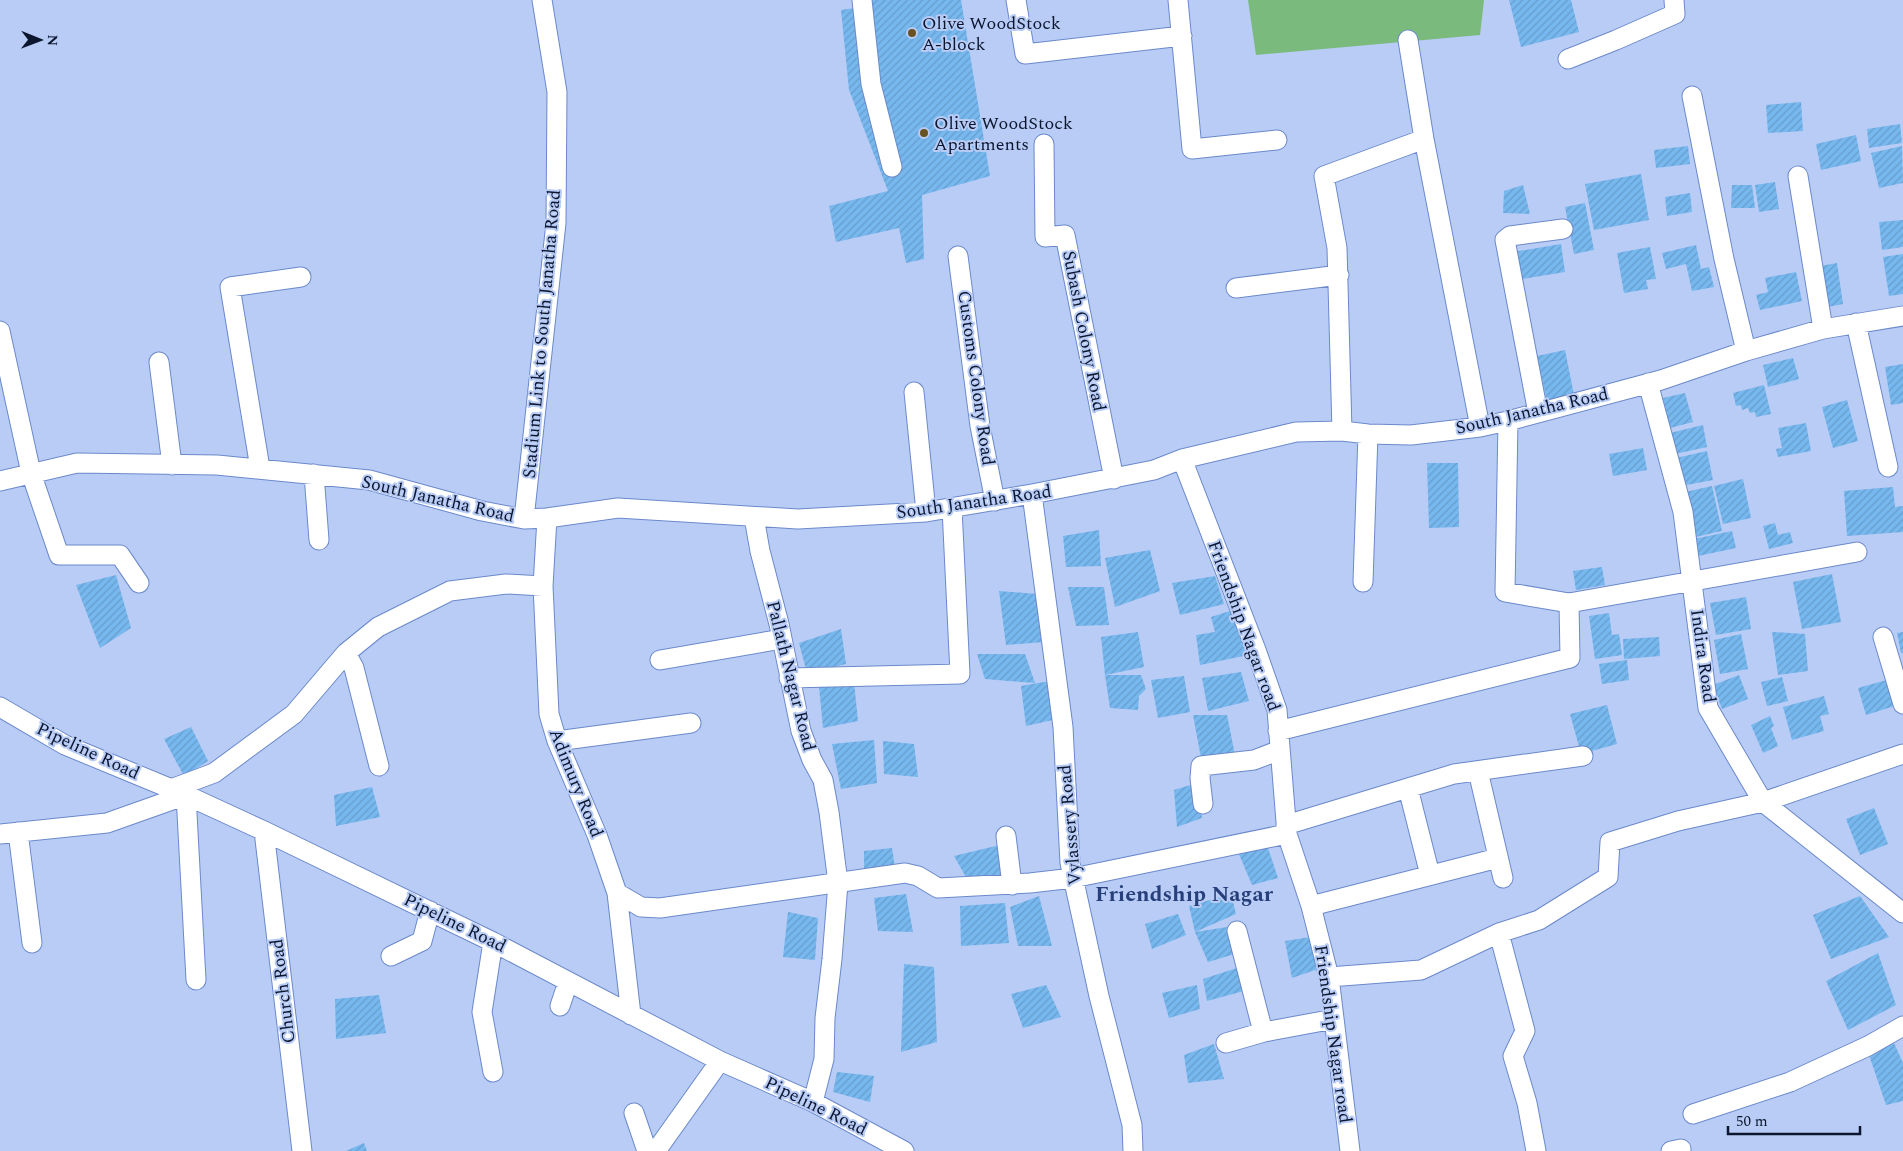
<svg xmlns="http://www.w3.org/2000/svg" width="1903" height="1151" font-family="Spectral,serif">
	<defs>
		<pattern id="building-hatch" width="6" height="6" patternUnits="userSpaceOnUse" patternTransform="scale(1.25)"><rect width="6" height="6" fill="#77b8ef"/><path d="M-1 1l2-2M0 6l6-6M5 7l2-2" fill="none" stroke="#669dcd"/></pattern>
	</defs>
	<rect width="100%" height="100%" fill="#b8ccf6"/>
	<!-- park -->
	<path fill="#7bba7d" d="M 1248,0 L 1484,0 L 1480,35 L 1256,55 Z"/>
	<!-- building -->
	<path fill="url(#building-hatch)" d="M 867,0 L 961,0 L 990,176 L 922,195 L 924,259 L 906,263 L 899,228 L 836,242 L 829,206 L 888,191 L 849,90 L 841,10 L 868,6 Z
		M 1509,0 L 1571,0 L 1579,32 L 1521,47 Z
		M 1801,102 L 1803,131 L 1768,133 L 1766,105 Z
		M 1900,124 L 1902,143 L 1869,148 L 1867,129 Z
		M 1856,135 L 1861,161 L 1821,170 L 1816,144 Z
		M 1688,146 L 1690,164 L 1656,168 L 1654,150 Z
		M 1902,146 L 1903,183 L 1879,188 L 1871,153 Z
		M 1641,174 L 1649,220 L 1594,230 L 1585,184 Z
		M 1775,182 L 1779,209 L 1759,212 L 1755,185 Z
		M 1523,185 L 1530,214 L 1503,213 L 1504,191 Z
		M 1732,185 L 1752,185 L 1755,208 L 1731,208 Z
		M 1690,193 L 1692,212 L 1667,216 L 1665,197 Z
		M 1585,203 L 1594,250 L 1574,254 L 1565,207 Z
		M 1903,220 L 1903,247 L 1882,250 L 1879,222 Z
		M 1561,244 L 1565,272 L 1517,280 L 1513,252 Z
		M 1696,245 L 1701,269 L 1709,267 L 1714,287 L 1692,291 L 1686,264 L 1666,269 L 1662,253 Z
		M 1650,247 L 1656,279 L 1646,280 L 1648,289 L 1624,293 L 1617,253 Z
		M 1903,254 L 1903,294 L 1889,296 L 1883,257 Z
		M 1837,263 L 1843,304 L 1822,308 L 1815,267 Z
		M 1796,272 L 1802,301 L 1760,310 L 1756,295 L 1768,292 L 1765,278 Z
		M 1565,350 L 1575,400 L 1548,406 L 1537,356 Z
		M 1793,358 L 1799,379 L 1768,387 L 1763,365 Z
		M 1903,364 L 1903,403 L 1891,405 L 1885,367 Z
		M 1764,385 L 1771,414 L 1756,417 L 1755,412 L 1750,413 L 1748,408 L 1742,410 L 1741,405 L 1736,406 L 1733,393 Z
		M 1685,393 L 1693,422 L 1670,428 L 1663,398 Z
		M 1847,400 L 1858,441 L 1833,448 L 1822,407 Z
		M 1806,423 L 1811,451 L 1778,457 L 1776,449 L 1782,448 L 1778,428 Z
		M 1703,425 L 1707,447 L 1675,454 L 1670,433 Z
		M 1643,448 L 1647,470 L 1613,476 L 1609,454 Z
		M 1707,451 L 1713,480 L 1681,486 L 1676,458 Z
		M 1427,463 L 1458,463 L 1459,527 L 1429,528 Z
		M 1743,479 L 1751,518 L 1723,524 L 1714,486 Z
		M 1712,486 L 1722,531 L 1691,538 L 1681,493 Z
		M 1893,487 L 1895,507 L 1903,506 L 1903,532 L 1847,536 L 1844,491 Z
		M 1775,523 L 1778,535 L 1790,532 L 1793,543 L 1769,549 L 1763,526 Z
		M 1099,530 L 1101,566 L 1066,567 L 1063,536 Z
		M 1732,531 L 1736,548 L 1698,556 L 1694,539 Z
		M 1150,550 L 1160,591 L 1115,607 L 1105,558 Z
		M 1602,567 L 1605,585 L 1576,590 L 1573,571 Z
		M 1832,574 L 1841,622 L 1802,629 L 1793,582 Z
		M 116,575 L 131,628 L 100,648 L 76,585 Z
		M 1215,576 L 1224,604 L 1180,615 L 1172,583 Z
		M 1068,587 L 1104,587 L 1109,625 L 1076,626 Z
		M 999,591 L 1037,594 L 1044,642 L 1006,645 Z
		M 1746,597 L 1751,629 L 1716,635 L 1710,603 Z
		M 1233,610 L 1248,655 L 1200,665 L 1196,635 L 1215,632 L 1211,617 Z
		M 1609,613 L 1612,635 L 1619,634 L 1622,655 L 1595,659 L 1589,616 Z
		M 841,629 L 846,664 L 807,673 L 799,643 Z
		M 1138,632 L 1144,667 L 1105,675 L 1101,637 Z
		M 1772,632 L 1805,634 L 1808,671 L 1778,675 Z
		M 1903,632 L 1903,653 L 1901,653 L 1897,633 Z
		M 1741,634 L 1748,669 L 1720,674 L 1714,640 Z
		M 1659,637 L 1660,656 L 1624,659 L 1623,639 Z
		M 977,654 L 1025,654 L 1035,683 L 985,679 Z
		M 1627,660 L 1629,680 L 1602,684 L 1599,664 Z
		M 1241,672 L 1249,701 L 1208,711 L 1202,678 Z
		M 1105,675 L 1141,675 L 1146,689 L 1139,696 L 1138,710 L 1110,708 Z
		M 1739,675 L 1748,699 L 1722,709 L 1713,685 Z
		M 1184,676 L 1190,712 L 1158,718 L 1151,680 Z
		M 1782,677 L 1788,701 L 1767,706 L 1761,682 Z
		M 1894,678 L 1901,704 L 1866,715 L 1858,688 Z
		M 1050,681 L 1057,719 L 1026,726 L 1021,686 Z
		M 854,682 L 858,721 L 823,728 L 819,687 Z
		M 1824,696 L 1829,714 L 1820,716 L 1824,731 L 1792,740 L 1783,707 Z
		M 1607,705 L 1617,744 L 1581,754 L 1570,714 Z
		M 1193,715 L 1227,715 L 1235,755 L 1201,758 Z
		M 1770,716 L 1774,726 L 1771,728 L 1778,746 L 1763,753 L 1751,725 Z
		M 191,727 L 208,761 L 184,776 L 164,739 Z
		M 874,740 L 877,783 L 841,789 L 832,744 Z
		M 883,741 L 914,744 L 918,777 L 884,774 Z
		M 1197,783 L 1202,818 L 1177,827 L 1174,790 Z
		M 372,787 L 380,817 L 336,826 L 334,795 Z
		M 1874,808 L 1888,844 L 1860,855 L 1846,819 Z
		M 1266,842 L 1278,878 L 1252,885 L 1238,852 Z
		M 1000,845 L 1004,877 L 967,879 L 954,856 Z
		M 892,848 L 895,868 L 864,873 L 864,851 Z
		M 906,894 L 913,932 L 878,931 L 874,898 Z
		M 1231,894 L 1236,914 L 1195,932 L 1234,926 L 1238,953 L 1208,962 L 1195,932 L 1189,906 Z
		M 1039,896 L 1052,946 L 1018,946 L 1010,907 Z
		M 1860,896 L 1889,937 L 1831,959 L 1813,915 Z
		M 1005,903 L 1009,943 L 961,946 L 960,906 Z
		M 788,912 L 818,918 L 815,960 L 783,957 Z
		M 1178,914 L 1186,935 L 1152,949 L 1145,924 Z
		M 1311,937 L 1318,969 L 1292,978 L 1285,941 Z
		M 1878,953 L 1896,1005 L 1848,1030 L 1826,981 Z
		M 904,964 L 934,967 L 937,1042 L 901,1052 Z
		M 1240,967 L 1251,989 L 1207,1001 L 1203,979 Z
		M 1046,985 L 1061,1017 L 1023,1028 L 1011,994 Z
		M 1197,985 L 1200,1009 L 1169,1018 L 1162,993 Z
		M 379,995 L 386,1033 L 336,1039 L 335,999 Z
		M 1894,1043 L 1903,1063 L 1903,1101 L 1886,1105 L 1867,1049 Z
		M 1214,1044 L 1224,1079 L 1188,1083 L 1184,1055 Z
		M 837,1072 L 874,1076 L 870,1102 L 833,1092 Z
		M 364,1143 L 367,1151 L 346,1151 Z"/>
	<g fill="none" stroke-linecap="round" stroke-linejoin="round">
		<defs>
			<path id="minor" d="M 862,0 L 871,84 L 892,167
				M 1016,0 L 1025,54 L 1182,36
				M 1178,0 L 1192,149 L 1277,140
				M 1408,40 L 1424,139 L 1480,427
				M 1568,59 L 1616,40 L 1675,14 L 1674,0
				M 1692,96 L 1724,259 L 1746,351
				M 1044,144 L 1045,237 L 1065,235 L 1114,479
				M 1798,176 L 1823,329
				M 958,256 L 980,426 L 995,501
				M 1236,288 L 1339,275
				M 1856,323 L 1888,467
				M 0,331 L 31,473 L 59,555 L 120,555 L 139,583
				M 159,362 L 172,465
				M 1648,383 L 1683,512 L 1708,708 L 1763,802 L 1903,913
				M 914,392 L 926,512
				M 1538,413 L 1505,240 L 1510,236 L 1563,229
				M 1342,431 L 1337,248 L 1324,176 L 1424,139
				M 1182,459 L 1256,650 L 1277,710 L 1287,834 L 1311,906 L 1329,977 L 1350,1151
				M 260,468 L 230,287 L 301,277
				M 314,474 L 319,540
				M 0,481 L 77,463 L 217,465 L 369,480 L 482,511 L 524,519 L 547,518 L 618,508 L 798,519 L 926,512 L 1032,494 L 1154,470 L 1182,459 L 1296,432 L 1342,431 L 1368,434 L 1411,435 L 1480,427 L 1508,421 L 1661,380 L 1746,351 L 1823,329 L 1903,316
				M 1032,494 L 1063,727 L 1070,863 L 1099,996 L 1132,1125 L 1133,1151
				M 754,517 L 760,551 L 779,624 L 801,731 L 812,760 L 823,780 L 829,812 L 838,883 L 832,959 L 825,1018 L 824,1059 L 813,1102
				M 547,518 L 543,586 L 549,714 L 557,741 L 597,835 L 617,893 L 631,1015
				M 524,519 L 556,223 L 557,92 L 542,0
				M 1363,582 L 1368,434
				M 1569,603 L 1857,552
				M 1883,637 L 1903,704
				M 346,653 L 354,668 L 379,766
				M 660,660 L 782,639
				M 789,678 L 960,674 L 952,508
				M 0,707 L 65,745 L 186,795 L 264,831 L 493,942 L 720,1061 L 813,1102 L 904,1151
				M 1278,731 L 1570,658 L 1569,603 L 1505,592 L 1508,421
				M 557,741 L 691,723
				M 1478,771 L 1503,878
				M 1408,788 L 1430,875
				M 171,789 L 214,773 L 294,714 L 346,653 L 378,627 L 450,591 L 506,584 L 543,586
				M 1203,804 L 1200,778 L 1201,766 L 1254,760 L 1280,750
				M 1286,825 L 1454,774 L 1583,756
				M 264,831 L 302,1151
				M 18,832 L 32,943
				M 0,834 L 107,823 L 186,795 L 196,980
				M 1006,836 L 1012,885
				M 617,893 L 641,907 L 660,908 L 905,873 L 918,876 L 938,888 L 1030,883 L 1073,878 L 1287,834
				M 1311,906 L 1498,858
				M 1237,931 L 1263,1032
				M 1499,933 L 1525,1031 L 1513,1056 L 1527,1103 L 1536,1151
				M 391,956 L 422,941 L 430,911
				M 1329,977 L 1421,970 L 1499,933 L 1539,920 L 1608,877 L 1610,842 L 1678,821 L 1763,802 L 1903,754
				M 560,1006 L 568,982
				M 1226,1043 L 1264,1032 L 1334,1019
				M 493,1072 L 482,1012 L 493,942
				M 634,1113 L 647,1151
				M 1693,1114 L 1790,1082 L 1868,1046 L 1903,1026
				M 656,1151 L 720,1061
				M 1671,1151 L 1681,1149"/>
		</defs>
		<!-- minor casing -->
		<use href="#minor" stroke="#6b89ca" stroke-width="21"/>
		<!-- minor -->
		<use href="#minor" stroke="#fff" stroke-width="19"/>
	</g>
	<!-- markers -->
	<g fill="#685221" stroke="#b8ccf6" stroke-width="2">
		<circle cx="912" cy="33" r="5"/>
		<circle cx="924" cy="133" r="5"/>
	</g>
	<g text-anchor="middle" dominant-baseline="central" stroke-width="4" stroke-linejoin="round" paint-order="stroke">
		<!-- poi labels -->
		<g font-size="18" fill="#0c162f" stroke="#b8ccf6" text-anchor="start">
			<text x="922" y="23">Olive WoodStock<tspan x="922" dy="21">A-block</tspan></text>
			<text x="934" y="123">Olive WoodStock<tspan x="934" dy="21">Apartments</tspan></text>
		</g>
		<!-- street labels -->
		<g font-size="18" fill="#0c162f" stroke="#b8ccf6">
			<text transform="translate(1084 331) rotate(79)">Subash Colony Road</text>
			<text transform="translate(542 334) rotate(-85)">Stadium Link to South Janatha Road</text>
			<text transform="translate(976 378) rotate(82)">Customs Colony Road</text>
			<text transform="translate(1532 411) rotate(-13)">South Janatha Road</text>
			<text transform="translate(438 499) rotate(13)">South Janatha Road</text>
			<text transform="translate(974 502) rotate(-8)">South Janatha Road</text>
			<text transform="translate(1244 626) rotate(70)">Friendship Nagar road</text>
			<text transform="translate(1703 656) rotate(82)">Indira Road</text>
			<text transform="translate(791 676) rotate(76)">Pallath Nagar Road</text>
			<text transform="translate(88 751) rotate(25)">Pipeline Road</text>
			<text transform="translate(576 783) rotate(68)">Adimury Road</text>
			<text transform="translate(1070 825) rotate(-95)">Vylassery Road</text>
			<text transform="translate(455 923) rotate(26)">Pipeline Road</text>
			<text transform="translate(283 991) rotate(-97)">Church Road</text>
			<text transform="translate(1333 1034) rotate(82)">Friendship Nagar road</text>
			<text transform="translate(816 1106) rotate(26)">Pipeline Road</text>
		</g>
		<!-- district labels -->
		<g font-size="22" font-weight="bold" fill="#273f7a" stroke="#b8ccf6">
			<text x="1184" y="894">Friendship Nagar</text>
		</g>
	</g>
	<!-- north arrow -->
	<g transform="translate(40 40) rotate(91)" stroke="#b8ccf6" stroke-width="4" paint-order="stroke">
	<path d="M0-4L9 19L0 12L-9 19Z" fill="#0c162f"/>
	<text y="-8" font-size="14" font-weight="bold" text-anchor="middle" fill="#0c162f">N</text>
	</g>
	<!-- scale -->
	<path d="M1728 1126v8h132v-8" fill="none" stroke="#0c162f" stroke-width="2.5"/>
	<text x="1736" y="1126" font-size="15" fill="#0c162f" stroke="#b8ccf6" stroke-width="4" paint-order="stroke">50 m</text>
</svg>
